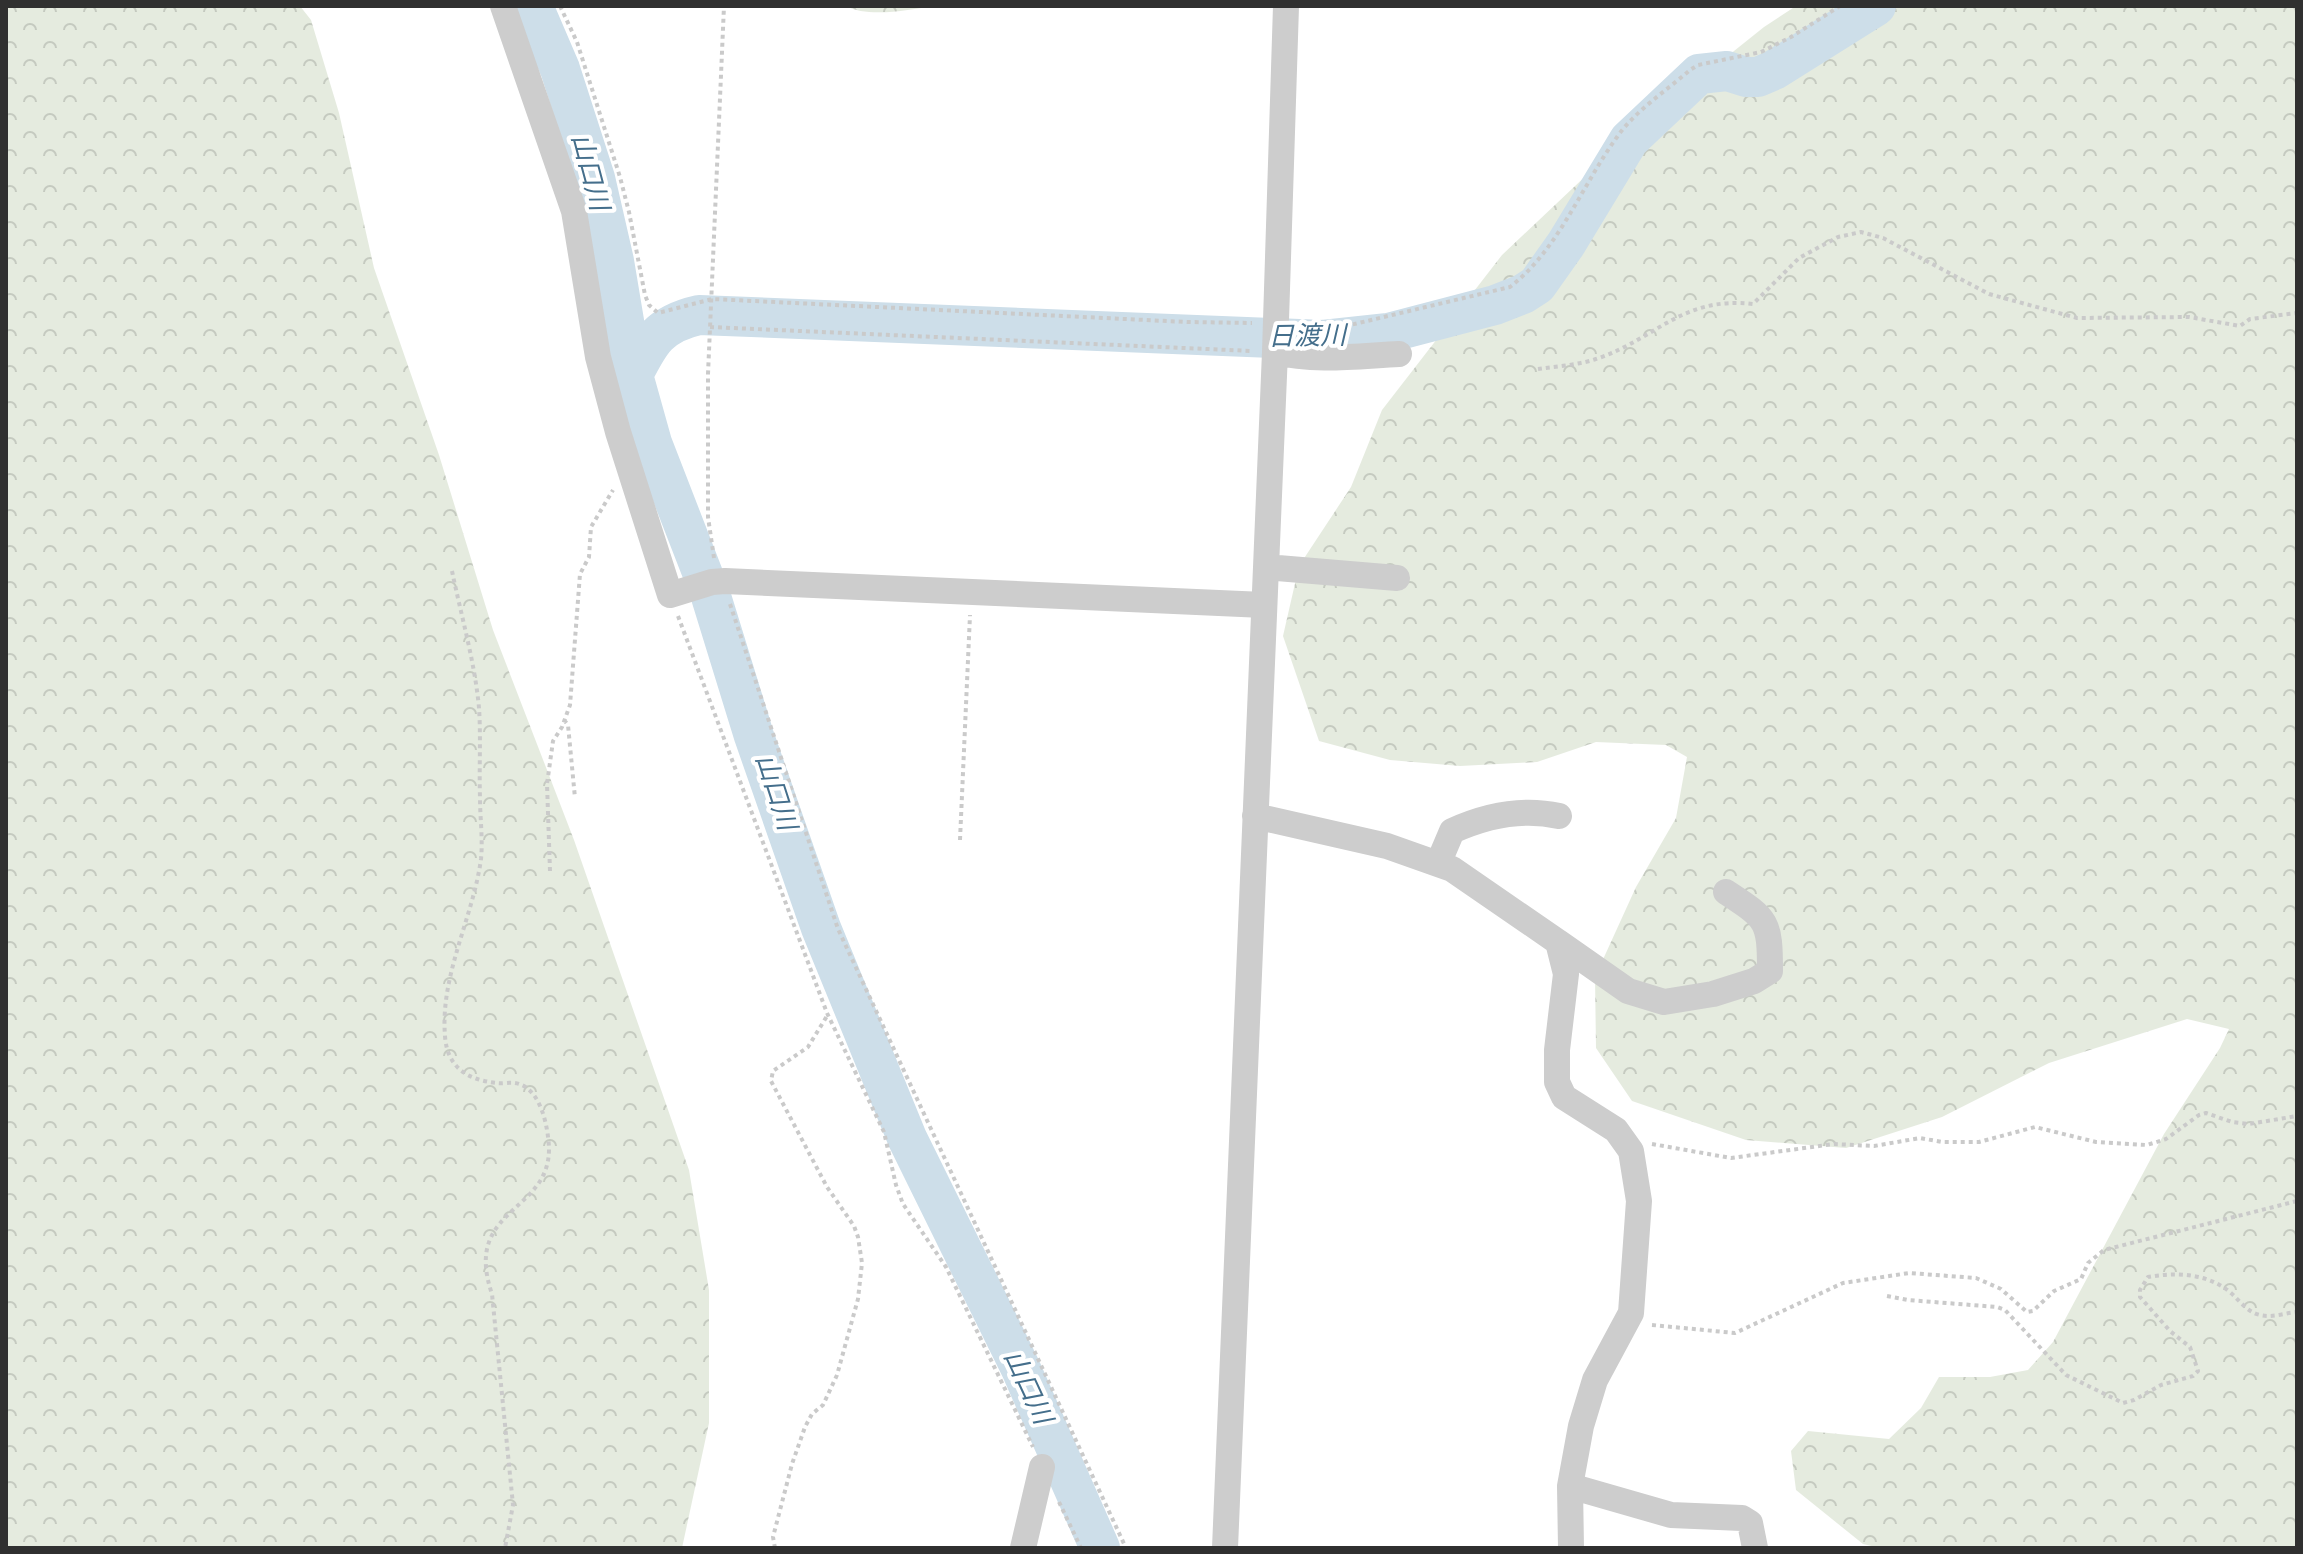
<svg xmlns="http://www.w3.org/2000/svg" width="2303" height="1554" font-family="'Source Sans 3','Noto Sans JP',sans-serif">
	<defs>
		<pattern id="forest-crowns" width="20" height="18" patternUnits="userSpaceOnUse" patternTransform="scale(2)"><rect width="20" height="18" fill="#e5ebdf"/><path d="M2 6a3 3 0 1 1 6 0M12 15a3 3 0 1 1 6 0" fill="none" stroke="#c5cac0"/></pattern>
	</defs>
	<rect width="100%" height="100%" fill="#fff"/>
	<!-- forest -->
	<path fill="url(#forest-crowns)" d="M 6,6 L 300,6 L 311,20 L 339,113 L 374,268 L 439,455 L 493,630 L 574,840 L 689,1170 L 709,1290 L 709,1423 L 682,1548 L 6,1548 Z
		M 846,6 L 933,6 C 910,10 867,18 846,6 Z
		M 1796,6 L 2297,6 L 2297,1548 L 1880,1548 L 1863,1544 L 1796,1490 L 1791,1451 L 1808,1431 L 1889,1439 L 1921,1408 L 1939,1377 L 1990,1377 L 2028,1370 L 2053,1342 L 2164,1134 L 2220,1048 L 2229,1029 L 2187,1019 L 2049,1063 L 1942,1117 L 1846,1148 L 1746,1140 L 1632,1101 L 1596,1048 L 1595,977 L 1636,887 L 1676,818 L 1687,757 L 1666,745 L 1596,742 L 1537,762 L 1460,766 L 1390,760 L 1319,741 L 1283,636 L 1299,566 L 1351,487 L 1382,410 L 1502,255 L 1629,135 L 1764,27 Z"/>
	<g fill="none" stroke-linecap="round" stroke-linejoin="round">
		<!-- river -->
		<path stroke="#cddee9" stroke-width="40" d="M 533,6 L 560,69 L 595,178 L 614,261 L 633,375 L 652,443 L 709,590 L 754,736 L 821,928 L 907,1138 L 1021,1369 L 1100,1548
			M 633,375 C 650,341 659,324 699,315 L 1323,340 L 1388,333 L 1495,305 L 1523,294 L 1537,285 L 1566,244 L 1629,140 L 1699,74 L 1727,71 L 1746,77 L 1758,77 L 1774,70 L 1876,6"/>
		<!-- path -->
		<path stroke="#cacaca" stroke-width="4" stroke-dasharray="4 4" stroke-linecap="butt" d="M 560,6 L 577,42 L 620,177 L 629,212 L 645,295 L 649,305 L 658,313 L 712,299 L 1187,322 L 1252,323
			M 1297,324 L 1346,326 L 1510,287 C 1559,249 1581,187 1617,137 C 1635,111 1666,91 1690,70 L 1698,65 L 1761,52 L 1791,37 L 1840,6
			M 710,327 L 1252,351
			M 1538,369 C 1558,366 1580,365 1599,358 C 1658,337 1683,296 1753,304 L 1799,258 L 1838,237 L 1861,232 L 1883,238 L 1989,294 L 2077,318 L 2189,317 L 2240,326 L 2250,319 L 2297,313
			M 714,558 L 708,517 L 708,374 L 724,6
			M 452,571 C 461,615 475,663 479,708 C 481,737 479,768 480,798 C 480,818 483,839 481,859 C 473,918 440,975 445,1036 C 447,1067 467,1080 497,1083 C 502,1084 509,1082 515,1083 C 541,1087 548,1127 549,1148 C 550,1214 462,1207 492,1294 L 513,1505 L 505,1548
			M 730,604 L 838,929 L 1126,1548
			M 678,616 L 827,1013 L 884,1132 L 896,1185 L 903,1204 L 946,1267 L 1033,1447
			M 564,720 L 568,725 L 575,798
			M 960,840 L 970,615
			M 550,871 L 547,784 L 553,741 L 562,727 L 570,705 L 580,574 L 589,557 L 591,527 L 613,490
			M 1652,1144 L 1731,1158 L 1834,1144 L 1874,1146 L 1920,1138 L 1942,1142 L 1979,1142 L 2035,1127 L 2096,1142 L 2147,1145 L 2166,1139 L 2199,1115 L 2206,1113 L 2232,1122 L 2249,1124 L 2297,1116
			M 1887,1296 L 1908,1300 L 1997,1307 L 2005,1310 L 2066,1375 L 2123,1403 L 2134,1400 L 2161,1385 L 2193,1376 L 2198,1371 L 2190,1347 L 2170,1331 L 2140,1297 L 2140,1290 L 2148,1277 C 2176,1272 2208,1273 2231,1293 C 2240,1301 2247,1312 2260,1315 C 2272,1318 2285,1313 2297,1312
			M 1652,1325 L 1735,1333 L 1843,1283 L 1909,1273 L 1976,1278 L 2001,1289 L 2027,1312 L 2033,1311 L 2054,1291 L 2081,1279 L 2088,1263 L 2104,1250 L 2297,1201
			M 1059,1502 L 1081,1548
			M 775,1548 L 773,1537 L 792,1464 L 805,1427 L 812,1414 L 823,1405 L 837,1375 L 858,1299 L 862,1263 L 858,1237 L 854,1226 L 827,1187 L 771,1081 L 773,1071 L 808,1047 L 827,1016"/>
		<!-- minor -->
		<path stroke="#cdcdcd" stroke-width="26" d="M 503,6 L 574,211 L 598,357 L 618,432 L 670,595 L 712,582 L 725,581 L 1264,605
			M 1275,352 C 1315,362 1358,356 1399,354
			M 1266,567 L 1397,578
			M 1255,816 L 1387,846 L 1452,869 L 1558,942 L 1566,974 L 1557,1050 L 1557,1082 L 1564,1097 L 1616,1130 L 1631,1151 L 1639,1201 L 1631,1313 L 1595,1380 L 1581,1426 L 1570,1486 L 1571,1548
			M 1438,864 L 1452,831 C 1485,816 1523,808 1559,816
			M 1558,942 L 1628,991 L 1664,1002 L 1713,994 L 1754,981 L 1770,971 C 1770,920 1767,919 1726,892
			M 1570,1486 L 1671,1515 L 1742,1518 L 1750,1523 L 1755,1548
			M 1023,1548 L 1042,1467
			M 1225,1548 L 1275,352 L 1286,6"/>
	</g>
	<g text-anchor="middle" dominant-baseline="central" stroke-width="8" stroke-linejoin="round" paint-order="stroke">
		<!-- water labels -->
		<g font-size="26" font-style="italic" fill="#446e8b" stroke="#fff">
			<text transform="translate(590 172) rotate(75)">山口川</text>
			<text transform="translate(1307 336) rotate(-1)">日渡川</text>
			<text transform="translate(776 792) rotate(72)">山口川</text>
			<text transform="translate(1028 1387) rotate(65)">山口川</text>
		</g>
	</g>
	<!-- border -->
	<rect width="2303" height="1554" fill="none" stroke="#303030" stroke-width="16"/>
</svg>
